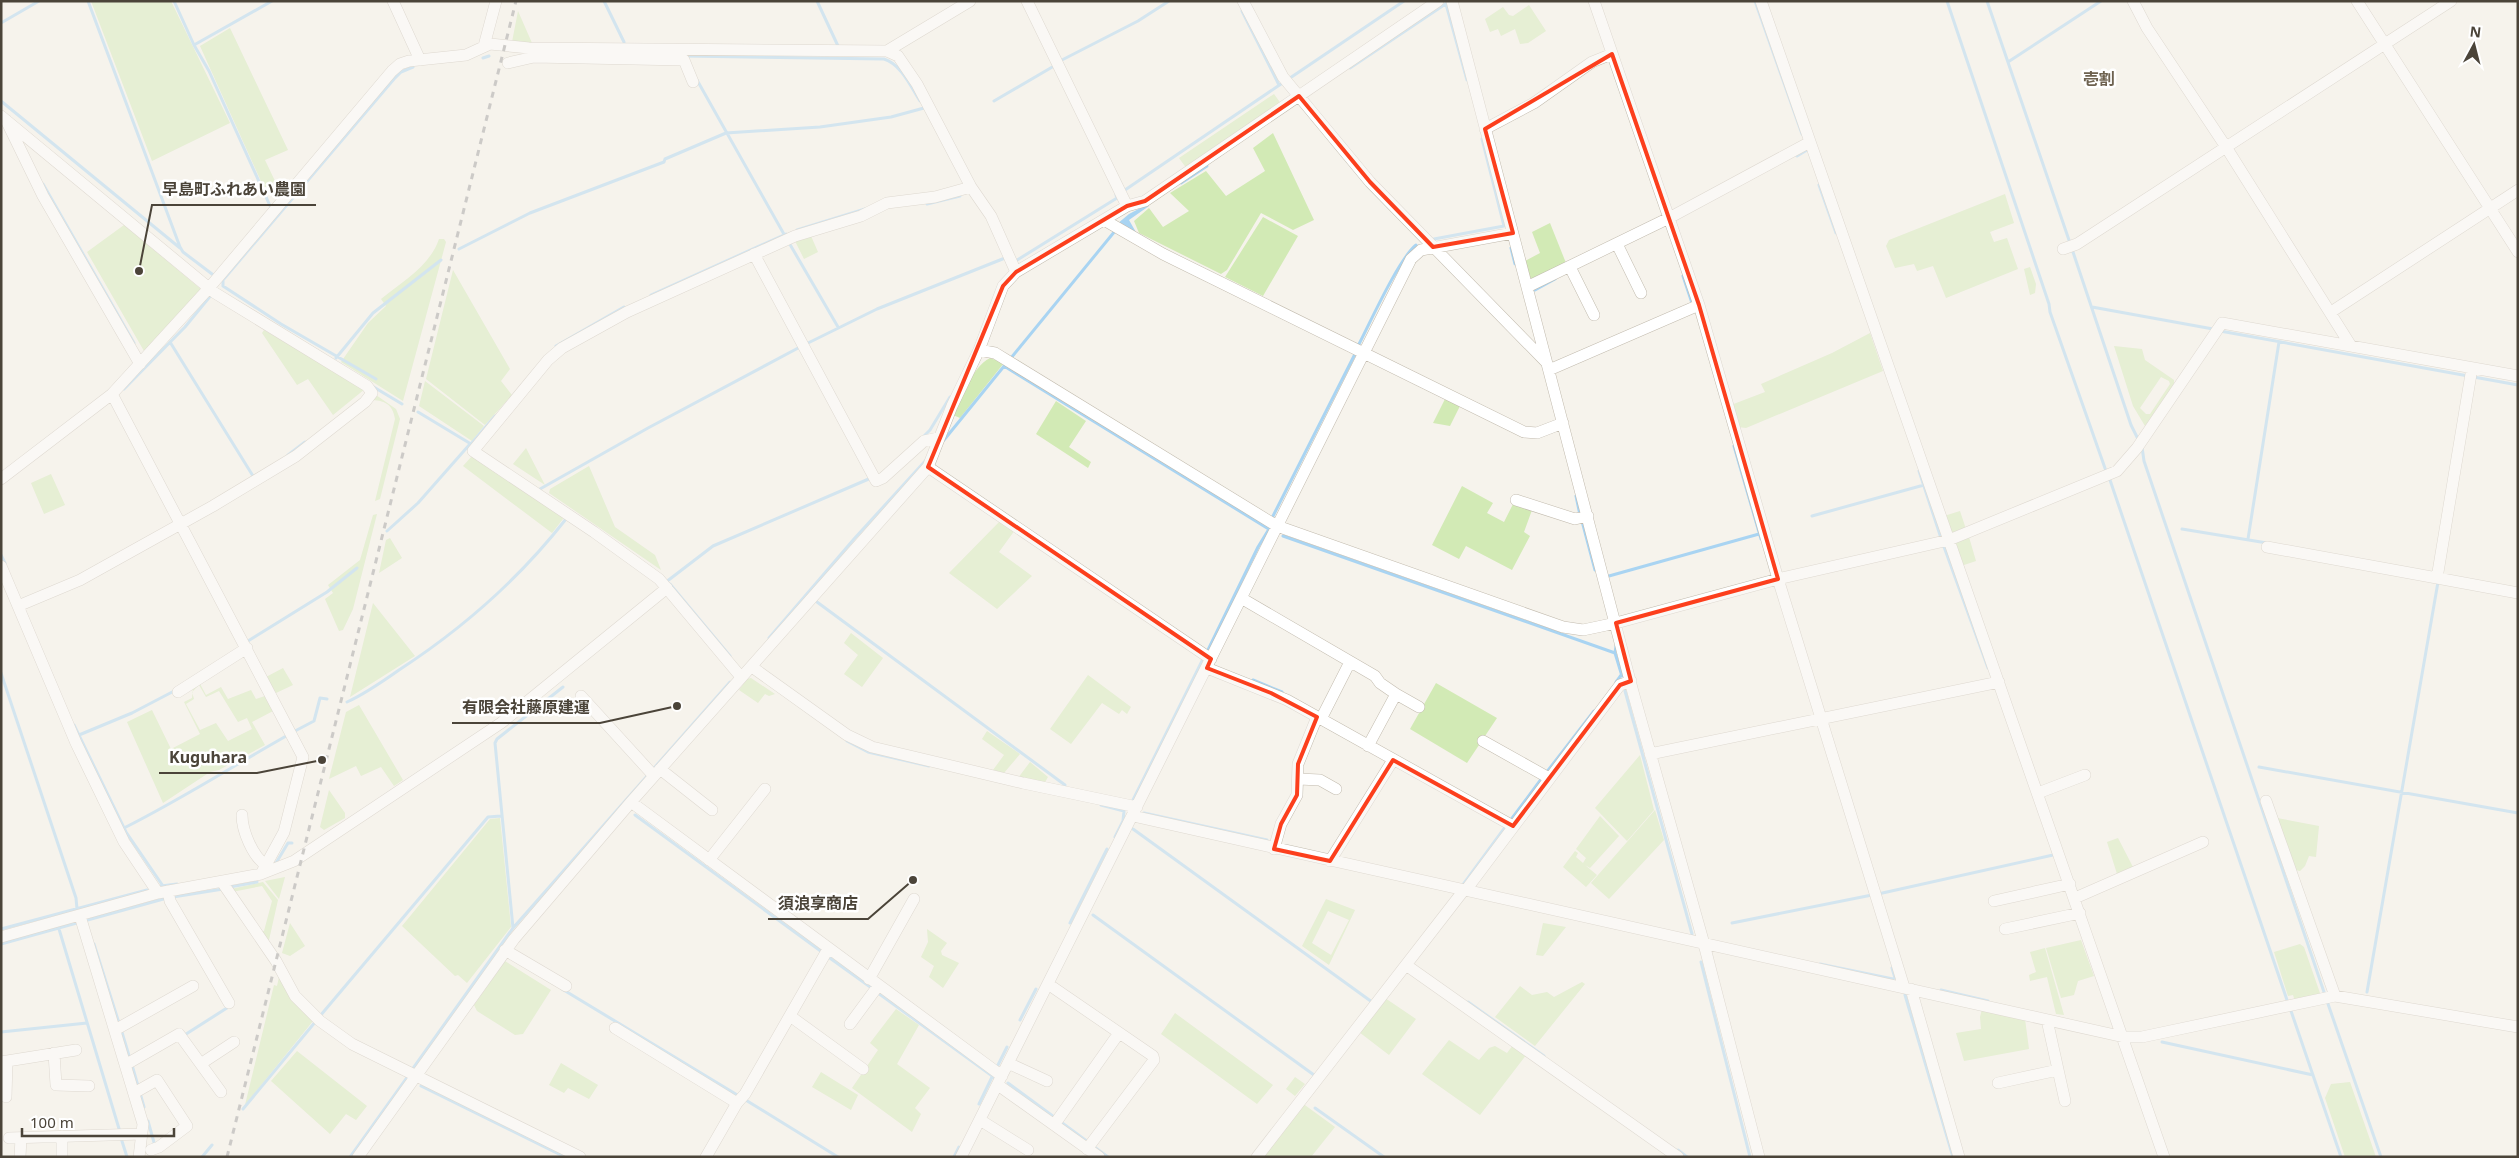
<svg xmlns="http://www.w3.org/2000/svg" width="2519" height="1158" font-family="'Noto Sans','Noto Sans JP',sans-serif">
	<rect width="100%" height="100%" fill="#f6f3ec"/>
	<!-- green -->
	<path fill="#d2eab5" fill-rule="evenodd" d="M 91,1 L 171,1 L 230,123 L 152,161 Z
		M 1529,5 L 1546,31 L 1528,43 L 1520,44 L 1515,29 L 1501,36 L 1498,29 L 1490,32 L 1485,19 L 1503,7 L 1509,15 L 1513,16 Z
		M 518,11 L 532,43 L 512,42 Z
		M 230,28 L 288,150 L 265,160 L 275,181 L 264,188 L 200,46 Z
		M 1274,94 L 1282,105 L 1187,169 L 1179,158 Z
		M 1273,133 L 1314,220 L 1293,230 L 1261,213 L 1227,270 L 1221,274 L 1139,233 L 1134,221 L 1149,208 L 1163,227 L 1189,211 L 1170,193 L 1206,171 L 1226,196 L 1265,171 L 1253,148 Z
		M 2005,194 L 2014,223 L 1990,232 L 1994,242 L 2007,238 L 2018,269 L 1946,298 L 1933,266 L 1917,271 L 1914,264 L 1895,268 L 1886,246 L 1889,240 Z
		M 1263,217 L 1298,236 L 1263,296 L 1225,277 Z
		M 1550,223 L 1566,263 L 1535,279 L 1528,277 L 1525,261 L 1540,253 L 1532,232 Z
		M 124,225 L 202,290 L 144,351 L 87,252 Z
		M 811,236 L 818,252 L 804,259 L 795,241 Z
		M 439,239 L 444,239 L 446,242 L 403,401 L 341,362 L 368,323 L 386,306 L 381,299 C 403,281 430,266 439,239 Z
		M 2030,267 L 2036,284 L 2035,293 L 2030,295 L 2024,269 Z
		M 453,270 L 510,369 L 501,381 L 512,395 L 485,425 L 426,379 Z
		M 264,330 L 365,389 L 333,415 L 308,379 L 297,385 L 262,333 Z
		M 1870,333 L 1883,371 L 1746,428 L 1738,427 L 1731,405 L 1765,392 L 1761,384 L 1832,353 Z
		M 2114,346 L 2142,349 L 2145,360 L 2174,380 L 2174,384 L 2145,426 L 2133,406 ZM 2161,377 L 2169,381 L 2170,384 L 2150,414 L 2146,414 L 2140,408 Z
		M 990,358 L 1004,363 L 960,418 L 953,415 C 962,398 971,368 990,358 Z
		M 425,381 L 484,426 L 472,441 L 419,406 Z
		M 376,395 L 396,409 L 400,419 L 380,499 L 375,501 L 395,419 C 393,404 384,400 370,400 Z
		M 1446,397 L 1461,404 L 1450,426 L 1433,423 Z
		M 1056,401 L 1086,421 L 1069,447 L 1091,462 L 1088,468 L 1036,434 Z
		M 526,448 L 545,485 L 513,464 Z
		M 472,456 L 562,516 L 563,519 L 552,533 L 463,466 Z
		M 589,466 L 615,527 L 655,555 L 661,570 L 549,493 L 550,489 Z
		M 51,474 L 65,505 L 44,514 L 31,483 Z
		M 1462,486 L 1493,503 L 1487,513 L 1504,522 L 1513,504 L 1532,510 L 1524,532 L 1530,536 L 1512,570 L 1466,546 L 1459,559 L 1432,545 Z
		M 1960,511 L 1966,529 L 1950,535 L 1944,516 Z
		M 377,514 L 353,609 L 343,630 L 339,631 L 325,599 L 333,593 L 328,585 L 360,560 L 373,515 Z
		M 1001,520 L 1015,530 L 999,552 L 1032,576 L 997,609 L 949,573 Z
		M 1969,537 L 1976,561 L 1961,566 L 1953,543 Z
		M 390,538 L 402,558 L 379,573 L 386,540 Z
		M 373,603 L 415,656 L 350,697 Z
		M 851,633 L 883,658 L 862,687 L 844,674 L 858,655 L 844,643 Z
		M 283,668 L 293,685 L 276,693 L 266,677 Z
		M 1088,675 L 1131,707 L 1127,714 L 1122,710 L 1119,714 L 1102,703 L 1071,744 L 1050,729 Z
		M 751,678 L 775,694 L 769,696 L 765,694 L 758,703 L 739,690 L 747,679 Z
		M 199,682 L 206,695 L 221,687 L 228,699 L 251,690 L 256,699 L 268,695 L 275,710 L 252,722 L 265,745 L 219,770 L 210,772 L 163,803 L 127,722 L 152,710 L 171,749 L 200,734 L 184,702 L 192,698 L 193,687 ZM 199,685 L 206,697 L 219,691 L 238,722 L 247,718 L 252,729 L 228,741 L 216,723 L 200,730 L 186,704 L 194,699 L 192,692 Z
		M 1436,683 L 1497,718 L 1467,763 L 1410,729 Z
		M 359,705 L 403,780 L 394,786 L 381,767 L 361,776 L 356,766 L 329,779 L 346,712 Z
		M 987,731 L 1020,754 L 1004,773 L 993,770 L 1004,755 L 982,739 Z
		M 1640,755 L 1654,810 L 1627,841 L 1595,808 Z
		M 1030,762 L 1048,777 L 1044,784 L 1018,778 Z
		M 329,790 L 345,813 L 345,818 L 324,830 L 320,827 Z
		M 1655,810 L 1664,840 L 1609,899 L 1591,883 Z
		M 1600,816 L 1619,836 L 1590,868 L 1585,865 L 1597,875 L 1586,887 L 1563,867 L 1575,851 L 1578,853 L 1576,857 L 1583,863 L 1586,858 L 1576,849 Z
		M 500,818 L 511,927 L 467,983 L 458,975 L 455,976 L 402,926 L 490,819 Z
		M 2277,818 L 2319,826 L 2316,857 L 2309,856 L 2305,866 L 2300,871 L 2295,870 Z
		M 2118,838 L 2133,867 L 2117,874 L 2107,842 Z
		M 285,877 L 279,899 L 265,881 Z
		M 263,882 L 278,900 L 269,940 L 266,940 L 261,931 L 264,931 L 272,901 L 262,886 L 232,892 L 231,889 Z
		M 1326,899 L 1355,910 L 1329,965 L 1302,946 ZM 1328,911 L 1349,920 L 1331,955 L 1312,943 Z
		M 290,923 L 305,946 L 290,956 L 282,953 Z
		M 1543,923 L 1566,927 L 1543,956 L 1536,955 Z
		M 927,929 L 947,943 L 941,951 L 942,955 L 959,963 L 943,988 L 929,977 L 934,966 L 921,957 L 928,942 Z
		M 2081,940 L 2094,976 L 2078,981 L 2074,995 L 2061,998 L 2046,948 Z
		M 2300,944 L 2304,947 L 2321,996 L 2295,1001 L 2293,995 L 2288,996 L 2274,952 Z
		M 2045,948 L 2064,1015 L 2056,1014 L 2047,977 L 2030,981 L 2029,975 L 2036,972 L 2030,952 Z
		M 505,961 L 551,990 L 523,1034 L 515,1035 L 477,1011 L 474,1005 Z
		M 279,977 C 288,994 298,1009 313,1021 L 245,1105 L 274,985 L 277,986 Z
		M 1582,982 L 1585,984 L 1535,1046 L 1495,1017 L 1520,986 L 1532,995 L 1547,992 L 1554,997 Z
		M 1385,998 L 1416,1019 L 1389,1055 L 1359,1032 Z
		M 896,1009 L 919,1025 L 897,1064 L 930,1088 L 915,1108 L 921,1114 L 912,1132 L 852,1088 L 878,1050 L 870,1043 Z
		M 1982,1009 L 2025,1019 L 2029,1049 L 1964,1061 L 1956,1033 L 1981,1029 L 1980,1017 Z
		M 1175,1013 L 1273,1085 L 1257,1104 L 1161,1034 Z
		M 1449,1040 L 1479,1060 L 1489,1048 L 1495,1046 L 1507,1053 L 1513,1045 L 1527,1054 L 1480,1115 L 1422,1074 Z
		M 297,1051 L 367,1106 L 356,1120 L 346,1114 L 330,1134 L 271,1081 Z
		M 561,1063 L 598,1085 L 589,1099 L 568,1088 L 564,1093 L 549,1085 Z
		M 821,1072 L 858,1095 L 851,1110 L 812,1087 Z
		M 1295,1077 L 1305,1084 L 1295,1096 L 1286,1089 Z
		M 2350,1082 L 2376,1157 L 2345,1157 L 2325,1098 L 2331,1084 Z
		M 1302,1103 L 1335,1127 L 1311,1157 L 1260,1157 Z"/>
	<!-- water -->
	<path fill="#a9d4f2" d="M 1148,204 L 1149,206 L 1129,220 L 1137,234 L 1117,224 L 1129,214 Z"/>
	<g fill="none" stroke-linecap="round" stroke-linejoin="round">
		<!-- stream -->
		<path stroke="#a9d4f2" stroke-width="3" d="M 88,1 L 180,247 L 183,252 L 216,277
			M 174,1 L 194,45 L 209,71 L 271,208
			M 604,1 L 624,42
			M 817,1 L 838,46
			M 1755,1 L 1802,134
			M 1947,1 L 2049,304 L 2050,312 L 2106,471
			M 1987,1 L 2070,243
			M 1446,4 L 1467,80
			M 1242,11 L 1279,85
			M 1,23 L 39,1
			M 194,45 L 272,1
			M 684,56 L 884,59 C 901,64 911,87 920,101
			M 483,58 L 489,56
			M 1060,61 L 1138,21 L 1169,1
			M 2008,62 L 2101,1
			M 1350,68 L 1447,3
			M 1290,78 L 1404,1
			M 697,80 L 785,236
			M 1,101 L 180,248
			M 994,101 L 1054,66
			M 1797,156 L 1807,150
			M 1181,183 L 1207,166
			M 43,184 L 134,343
			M 1819,185 L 1836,233
			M 1122,192 L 1281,84
			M 927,204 L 960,196
			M 797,230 L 865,209
			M 1434,239 L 1504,226 L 1482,139
			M 788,241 L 838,327
			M 1511,248 L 1515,264
			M 459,249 L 530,213 L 664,162 L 665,159 L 726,133 L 820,127 L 891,117 L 924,108
			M 2072,249 L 2131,425 L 2139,441
			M 1014,262 L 1117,198 L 1116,195
			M 1683,276 L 1693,306
			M 1535,290 L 1555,279
			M 651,295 L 786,234
			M 2092,307 L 2213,329
			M 2220,331 L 2518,385
			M 170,342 L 253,476
			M 806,344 L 877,309 L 1005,258
			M 556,346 L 624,307
			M 1358,346 C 1370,323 1398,260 1416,245
			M 336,358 L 373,313 L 441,260
			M 1011,358 L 1115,231
			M 1004,366 L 1267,528
			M 376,379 L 281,324 L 223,286 L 223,280 L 394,79 L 401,72 L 413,67
			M 372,386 L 402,404
			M 124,389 L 185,327 L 212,294
			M 418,412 L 471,444
			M 923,437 L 930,430 L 950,397
			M 944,440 L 1005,365
			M 471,444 L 495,416
			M 1734,446 L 1761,539
			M 2142,447 L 2144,461 L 2325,995
			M 288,455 L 305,442
			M 1919,471 L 1941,538
			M 2110,480 L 2288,1003
			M 540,489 L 648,428 L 800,347
			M 1576,496 L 1580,515
			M 1812,516 L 1924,485
			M 1272,518 L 1356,352
			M 1582,521 L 1595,570
			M 2182,529 L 2267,543
			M 387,531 L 418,503 L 470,444
			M 1283,536 L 1615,653
			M 2248,539 L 2279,342
			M 1943,544 L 1988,668
			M 1,555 L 5,563
			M 1609,576 L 1759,534
			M 666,582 L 713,546 L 871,478
			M 670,584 L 730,656
			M 817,602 L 1065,785 L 1064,789
			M 769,638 L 854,539 L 927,459
			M 248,641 L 327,592 L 357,568
			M 1616,646 L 1615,653 L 1622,676
			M 1207,652 L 1258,547 L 1269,529 L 1267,527
			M 1,673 L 76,898 L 77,909
			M 1253,680 L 1282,692
			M 1616,682 L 1621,675
			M 1625,691 L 1692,934
			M 347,702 C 365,694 382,682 399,670 C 462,629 519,579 566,519
			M 74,725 L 126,832 L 163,886
			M 295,731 L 314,721 L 320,698 L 327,699
			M 79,735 L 132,713 L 176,690
			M 847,741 L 868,752 L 929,766
			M 2259,767 L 2518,813
			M 1546,773 L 1594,711
			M 1133,800 L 1204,657
			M 1101,805 L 1124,811 L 1123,821 L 1115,837
			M 1144,813 L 1267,840
			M 635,815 L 822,952
			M 1510,821 L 1542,778
			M 124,828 C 180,800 233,766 288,735
			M 1133,829 L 1372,1002
			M 276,863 L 288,843 L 292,843
			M 161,886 L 177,884
			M 1462,886 L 1506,826
			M 230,887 L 257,882 L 256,880
			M 1878,894 L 2053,855
			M 173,897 L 223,889
			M 1093,915 L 1314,1075
			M 1070,923 L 1107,849
			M 1732,923 L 1872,895
			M 513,928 L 495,743 L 497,739 L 563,687
			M 1,929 L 147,890
			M 59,929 L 120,1132
			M 1,944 L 167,898
			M 94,944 L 119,1023
			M 827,956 L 873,989
			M 1701,962 L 1750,1157
			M 1820,964 L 1893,979
			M 1892,968 L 1895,978
			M 562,989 L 739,1096
			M 1941,990 L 1988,1001
			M 2367,992 L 2438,582
			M 878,993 L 995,1078
			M 1905,995 L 1953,1157
			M 2327,1001 L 2381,1157
			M 1468,1002 L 1544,1056
			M 2290,1008 L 2341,1157
			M 320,1016 L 488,817 L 501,816
			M 1020,1020 L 1036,989
			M 121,1029 L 130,1059
			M 1,1032 L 87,1023
			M 183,1036 L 230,1006
			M 2162,1042 L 2313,1075
			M 132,1065 L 144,1107
			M 996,1069 L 1007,1047
			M 411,1071 L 513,928 L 730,682
			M 1008,1083 L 1088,1142
			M 421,1086 L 565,1157
			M 744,1099 L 838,1157
			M 979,1104 L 993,1075
			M 1315,1108 L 1384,1157
			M 243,1109 L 316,1021
			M 148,1121 L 155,1146
			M 121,1138 L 127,1157
			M 1093,1146 L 1108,1157
			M 1678,1150 L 1687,1157
			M 202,1157 L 212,1145
			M 350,1157 L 408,1076
			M 954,1157 L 959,1147"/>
		<defs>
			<path id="minor" d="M 393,1 L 420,60
				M 1027,1 L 1127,206
				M 1243,1 L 1283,77 L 1370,182 L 1546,362
				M 1452,1 L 1633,692 L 1704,944 L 1759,1157
				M 1594,1 L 1699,305 L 1778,579 L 1904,987
				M 1761,1 L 2164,1157
				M 2133,1 L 2147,28 L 2226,147 L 2351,346
				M 2357,1 L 2518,252
				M 484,46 L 496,1
				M 887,51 L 970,1
				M 508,63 L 534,57 L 684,60 L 693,82
				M 1,116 L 215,293 L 367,386 L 372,393 L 365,402 L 296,456 L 213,506 L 80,580 L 18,606
				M 6,120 L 43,196 L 140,364
				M 1485,129 L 1534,103 L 1592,62 L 1612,54
				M 1104,220 L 1163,254 L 1524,432 L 1537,433 L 1563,423
				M 1617,244 L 1641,293
				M 2063,249 L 2077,244 L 2451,1
				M 754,254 L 876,481 L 883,478 L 924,441 L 938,438
				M 1570,267 L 1594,315
				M 1527,287 L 1669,218 L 1810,142
				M 2331,312 L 2518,190
				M 979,350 L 995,353 L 1277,526 L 1563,627 L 1583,630 L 1616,623 L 1778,579 L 1949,540 L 2117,471 L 2137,448 L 2222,323 L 2518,376
				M 2472,368 L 2437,578 L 2518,593
				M 1549,370 L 1699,305
				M 928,467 L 1211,659
				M 1,479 L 112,394 L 209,288 L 392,71 L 400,64 L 409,61 L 466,55 L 490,44 L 529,48 L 887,51 L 898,56 L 917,84 L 971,187 L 991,216 L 1016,272
				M 1516,500 L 1575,519 L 1588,516
				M 2267,547 L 2437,578
				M 1,566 L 76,743 L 124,842 L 158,893
				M 1241,598 L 1375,676 L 1380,683 L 1396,694 L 1368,746
				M 752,667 L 847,735 L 872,747 L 1023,783 L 1137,807
				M 1207,668 L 1287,700 L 1513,826
				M 741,677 L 659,579 L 594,532 L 473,451 L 548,360 L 562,348 L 627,312 L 795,236 L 861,216 L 887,203 L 935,197 L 971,187
				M 178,692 L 247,648
				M 1396,694 L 1419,707
				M 581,696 L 654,776
				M 1321,719 L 1350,662
				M 1483,741 L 1549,778
				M 1650,754 L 1999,682
				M 660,769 L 712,810
				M 1299,779 L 1320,780 L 1336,789
				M 2038,793 L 2085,775
				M 2266,801 L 2335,996
				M 631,802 L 1002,1076
				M 242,815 C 242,831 253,857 266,865
				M 1133,816 L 2124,1037 L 2142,1037 L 2335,996 L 2518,1027
				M 1274,849 L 1281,824 L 1297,795 L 1298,764 L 1317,717
				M 709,860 L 765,789
				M 1330,861 L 1393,760
				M 261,874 L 294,861 L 501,723 L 667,588
				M 222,882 L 276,961 L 295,996 L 320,1021 L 352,1044 L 580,1157
				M 1466,890 L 1620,685 L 1631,681
				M 168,891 L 170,901 L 229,1003
				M 2075,898 L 2203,842
				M 1994,901 L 2070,884
				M 80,916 L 143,1124 L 139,1157
				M 2005,929 L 2080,913
				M 1,937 L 158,893 L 261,874 L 284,832 L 303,757 L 112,394
				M 505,950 L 566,986
				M 1406,965 L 1678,1157
				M 869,979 L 914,899
				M 1048,984 L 1153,1056 L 1154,1060 L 1087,1149
				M 1911,989 L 1959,1157
				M 790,1016 L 863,1069
				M 2047,1020 L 2065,1101
				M 850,1024 L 878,986
				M 615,1028 L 737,1103
				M 115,1030 L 193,986
				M 54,1053 L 56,1085 L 89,1086
				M 1,1062 L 76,1050
				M 202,1063 L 234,1042
				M 1008,1063 L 1047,1081
				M 125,1065 L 179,1034 L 221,1092
				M 1998,1083 L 2058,1070
				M 998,1085 L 1099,1157
				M 134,1093 L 157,1080 L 187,1126 L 159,1147 L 151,1150
				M 6,1097 L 7,1061
				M 980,1120 L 1028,1150
				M 1054,1125 L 1119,1033
				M 9,1138 L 142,1134
				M 20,1157 L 21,1138
				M 62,1157 L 62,1136
				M 358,1157 L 514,939 L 631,802 L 928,467 L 952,406 L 979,350 L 1003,286 L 1016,272 L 1127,206 L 1145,201 L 1438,1
				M 706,1157 L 737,1103 L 745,1094 L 828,949
				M 961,1157 L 1411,259 L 1421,250 L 1513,233
				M 1257,1157 L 1464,890"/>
		</defs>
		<!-- minor casing -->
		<use href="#minor" stroke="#c2bbae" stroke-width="12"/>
		<!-- minor -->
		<use href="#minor" stroke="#fff" stroke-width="11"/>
		<!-- rail -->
		<path stroke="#9a9a9a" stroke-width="3" stroke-dasharray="6 6" stroke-linecap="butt" d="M 227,1157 L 516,1"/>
	</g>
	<!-- marked area -->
	<path d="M0 0H2519V1158H0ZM 1612,54 L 1699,305 L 1778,579 L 1616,623 L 1631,681 L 1620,685 L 1513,826 L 1393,760 L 1330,861 L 1274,849 L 1281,824 L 1297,795 L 1298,764 L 1317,717 L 1271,693 L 1207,668 L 1211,659 L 928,467 L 1003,286 L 1016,272 L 1127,206 L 1145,201 L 1299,96 L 1370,182 L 1433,247 L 1513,233 L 1485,129 Z" fill="#f6f3ec" fill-opacity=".55" fill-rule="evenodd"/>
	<path fill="none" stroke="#fc3f1d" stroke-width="4" stroke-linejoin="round" d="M 1612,54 L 1699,305 L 1778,579 L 1616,623 L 1631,681 L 1620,685 L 1513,826 L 1393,760 L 1330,861 L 1274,849 L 1281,824 L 1297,795 L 1298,764 L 1317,717 L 1271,693 L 1207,668 L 1211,659 L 928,467 L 1003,286 L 1016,272 L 1127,206 L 1145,201 L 1299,96 L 1370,182 L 1433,247 L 1513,233 L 1485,129 Z"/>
	<g text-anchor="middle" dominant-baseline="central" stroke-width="5" stroke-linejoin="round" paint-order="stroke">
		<!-- neighbourhood labels -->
		<g font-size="16" font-weight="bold" fill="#6e6250" stroke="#fff">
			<text x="2099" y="79">壱割</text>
		</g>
	</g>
	<!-- callouts -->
	<path fill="none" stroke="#4b4439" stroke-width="2" d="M139 271L152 205H316M677 706L600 723H452M322 760L257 773H159M913 880L868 919H768"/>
	<g fill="#4b4439" stroke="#fff" stroke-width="2">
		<circle cx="139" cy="271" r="5"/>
		<circle cx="677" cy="706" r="5"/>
		<circle cx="322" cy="760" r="5"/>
		<circle cx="913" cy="880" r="5"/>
	</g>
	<g font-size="16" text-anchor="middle" font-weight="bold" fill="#4b4439" stroke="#fff" stroke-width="5" stroke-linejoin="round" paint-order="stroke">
		<text x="234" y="195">早島町ふれあい農園</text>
		<text x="526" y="713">有限会社藤原建運</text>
		<text x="208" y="763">Kuguhara</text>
		<text x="818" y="909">須浪享商店</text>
	</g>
	<!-- border -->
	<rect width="2519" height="1158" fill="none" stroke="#4b4439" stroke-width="5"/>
	<!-- north arrow -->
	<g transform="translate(2474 45) rotate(7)" stroke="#ffffff" stroke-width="4" paint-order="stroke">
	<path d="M0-4L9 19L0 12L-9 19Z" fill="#4b4439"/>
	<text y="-8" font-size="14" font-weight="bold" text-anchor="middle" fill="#4b4439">N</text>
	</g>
	<!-- scale -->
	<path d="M22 1128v8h152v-8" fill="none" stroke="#4b4439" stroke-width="2.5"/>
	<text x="30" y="1128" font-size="15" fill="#4b4439" stroke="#ffffff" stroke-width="4" paint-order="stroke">100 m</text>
</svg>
